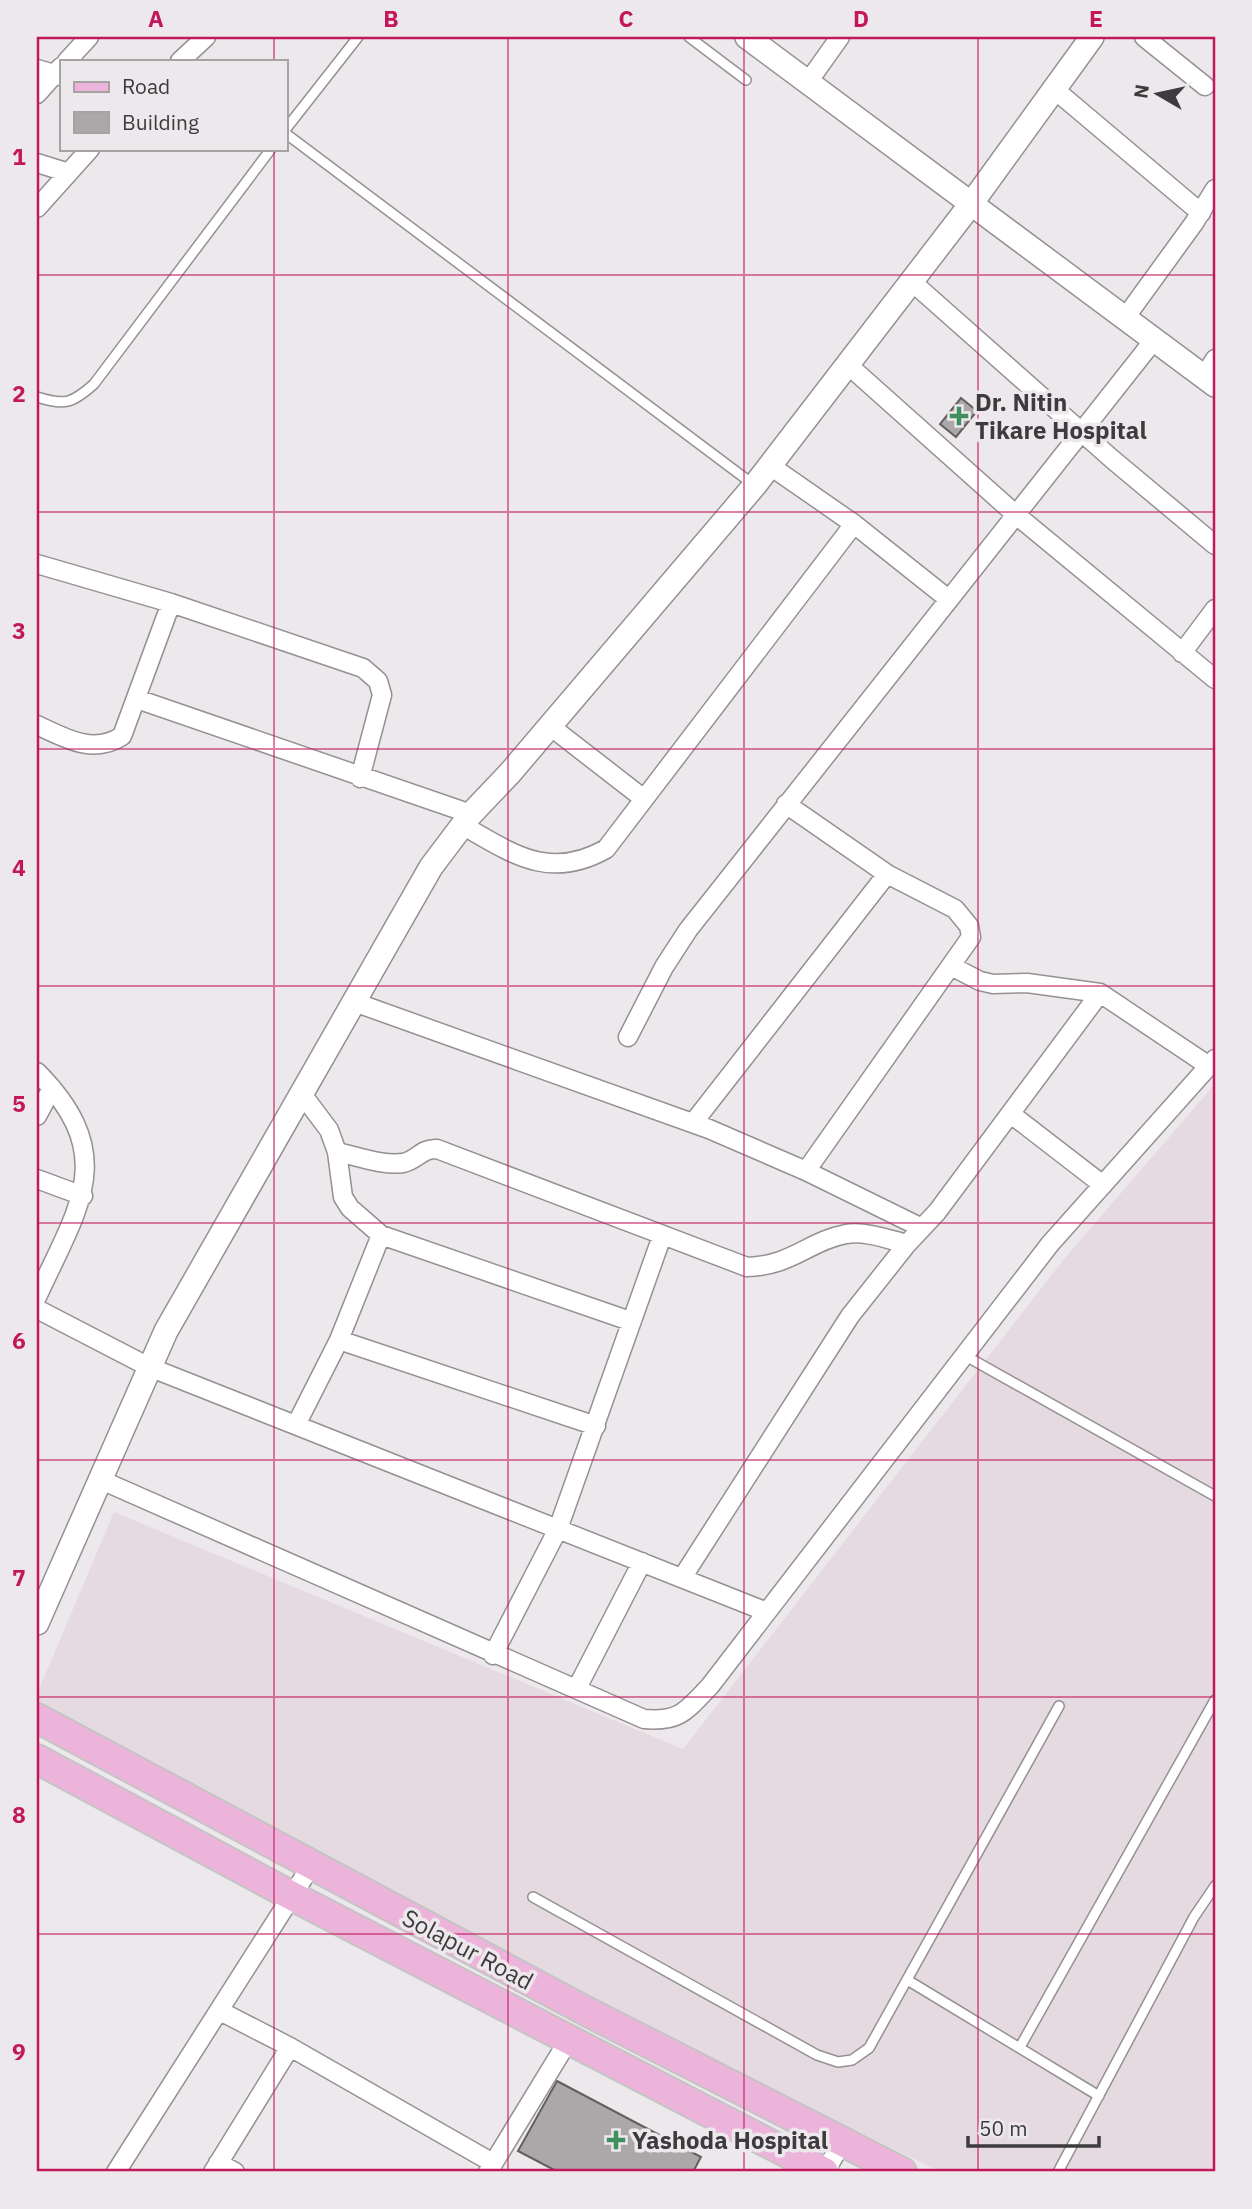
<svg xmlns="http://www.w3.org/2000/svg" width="1252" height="2209" font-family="'IBM Plex Sans',sans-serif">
	<rect width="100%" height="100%" fill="#ede8eb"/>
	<!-- built -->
	<path fill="#e6dae1" d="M 1215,1084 L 1215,2172 L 941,2172 L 584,1999 L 37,1703 L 37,1694 L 114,1512 L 683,1749 L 1064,1259 Z"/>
	<!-- building -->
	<path fill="#aca8aa" stroke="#635f61" stroke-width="2" d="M 961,398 L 977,411 L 956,437 L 940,424 Z
		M 557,2081 L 701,2157 L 693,2172 L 558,2172 L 518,2151 Z"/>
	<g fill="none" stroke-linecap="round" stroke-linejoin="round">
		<defs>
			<path id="service" d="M 689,37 L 746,80
				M 285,130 L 358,37
				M 285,133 L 754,485
				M 37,397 C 65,406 73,403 94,384 L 271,149
				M 964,1355 L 1215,1496
				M 533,1897 L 817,2055 L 838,2062 L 852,2060 L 869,2048 L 1059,1706
				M 909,1981 L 1099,2096
				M 1020,2047 L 1215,1700
				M 1058,2172 L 1194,1917 L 1215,1886"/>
			<path id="minor" d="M 1144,37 L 1205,86
				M 67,61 L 89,37
				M 180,61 L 206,37
				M 37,69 L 61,76
				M 808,82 L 840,37
				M 1054,89 L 1201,213
				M 37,94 L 61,67
				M 37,163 L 66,172
				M 37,208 L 90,149
				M 911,281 L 1112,459 L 1215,545
				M 1125,318 L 1194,223 L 1215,189
				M 847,364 L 1015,514 L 1215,679
				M 1204,377 L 1215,359
				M 769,465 L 854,524 L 947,598
				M 37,564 L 171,603 L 363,668 L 378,681 L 382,695 L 360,778
				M 1182,653 L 1215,609
				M 137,699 L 471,814
				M 37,725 C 65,738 93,755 122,736 L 171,603
				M 550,726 L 644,799
				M 786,804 L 887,874 L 955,909 L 969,926 L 971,937 L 806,1171
				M 462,825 C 513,854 549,881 606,849 L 854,524
				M 951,966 L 980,981 L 993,984 L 1027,983 L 1100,993 L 1209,1066
				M 354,1002 L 709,1129 L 806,1171 L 922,1228
				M 628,1037 L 664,967 L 688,930 L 1154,340
				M 37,1072 C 120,1156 78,1207 37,1297
				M 1011,1114 L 1103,1185
				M 37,1116 L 52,1088
				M 693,1123 L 887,874
				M 337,1152 C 357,1156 383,1166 403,1163 C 417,1160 422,1148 437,1149 L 747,1267 C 791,1266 809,1241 846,1234 C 866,1231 887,1239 907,1244
				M 37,1179 L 83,1196
				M 381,1235 L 630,1321
				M 37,1309 L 149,1367 L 767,1612
				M 339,1340 L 596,1426
				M 296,1425 L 339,1340 L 381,1235 L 350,1208 L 343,1197 L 337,1152 L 329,1130 L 302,1094
				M 101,1480 L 644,1719 C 680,1722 686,1711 710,1686 L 1050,1244 L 1215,1059
				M 682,1578 L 850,1316 L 907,1244 L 937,1212 L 1100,993
				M 493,1655 L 558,1529 L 662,1236
				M 577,1688 L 642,1562
				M 220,2011 L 290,2047 L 493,2163
				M 218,2163 L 235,2172
				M 116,2172 L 311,1866
				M 213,2172 L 290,2047
				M 488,2172 L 568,2041
				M 825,2172 L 842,2142"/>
			<path id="tertiary" d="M 747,37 L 1215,385
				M 37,1623 L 166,1331 L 431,867 L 471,814 L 510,773 L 755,485 L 971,204 L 1092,37"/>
			<path id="primary" d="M 37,1718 L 584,2010 L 902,2172
				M 37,1759 L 292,1896 L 824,2172"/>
		</defs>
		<!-- service casing -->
		<use href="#service" stroke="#959093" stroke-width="12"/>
		<!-- minor casing -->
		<use href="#minor" stroke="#959093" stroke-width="21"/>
		<!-- tertiary casing -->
		<use href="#tertiary" stroke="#959093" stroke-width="26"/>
		<!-- primary casing -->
		<use href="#primary" stroke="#c5c4c5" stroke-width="32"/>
		<!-- service -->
		<use href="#service" stroke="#fff" stroke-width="9"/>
		<!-- minor -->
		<use href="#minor" stroke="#fff" stroke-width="18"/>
		<!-- tertiary -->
		<use href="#tertiary" stroke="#fff" stroke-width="23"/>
		<!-- primary -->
		<use href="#primary" stroke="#ecb4da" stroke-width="28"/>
	</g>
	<!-- grid -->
	<path fill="none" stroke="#c2185b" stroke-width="2" stroke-opacity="0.55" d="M 274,37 L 274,61M 508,37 L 508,2172M 744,37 L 744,2172M 978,37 L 978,2172M 274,149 L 274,2172M 37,275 L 1215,275M 37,512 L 1215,512M 37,749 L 1215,749M 37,986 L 1215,986M 37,1223 L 1215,1223M 37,1460 L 1215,1460M 37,1697 L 1215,1697M 37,1934 L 1215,1934"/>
	<!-- markers -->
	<g fill="#3e9061" stroke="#ede8eb" stroke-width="2.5">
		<path d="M955.5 405.5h7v7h7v7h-7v7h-7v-7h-7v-7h7z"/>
		<path d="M612.5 2129.5h7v7h7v7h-7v7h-7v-7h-7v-7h7z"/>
	</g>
	<g text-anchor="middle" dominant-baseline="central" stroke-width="7" stroke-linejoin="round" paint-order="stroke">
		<!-- poi labels -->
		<g font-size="24" font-weight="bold" fill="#3d3b3d" stroke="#ede8eb" text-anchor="start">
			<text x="975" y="402">Dr. Nitin<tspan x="975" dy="28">Tikare Hospital</tspan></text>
			<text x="632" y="2140">Yashoda Hospital</text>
		</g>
		<!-- street labels -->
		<g font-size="24" fill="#3d3b3d" stroke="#ede8eb">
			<text transform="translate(468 1949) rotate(28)">Solapur Road</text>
		</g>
	</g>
	<!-- border -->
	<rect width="1252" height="2209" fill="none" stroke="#ede8eb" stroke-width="77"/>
	<!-- legend -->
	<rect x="60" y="60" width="228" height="91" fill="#ede8eb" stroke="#a7a3a5" stroke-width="2"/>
	<rect x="74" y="82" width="35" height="10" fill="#ecb4da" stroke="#a7a3a5" stroke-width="2"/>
	<text x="122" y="94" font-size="21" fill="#3d3b3d">Road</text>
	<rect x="74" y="112" width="35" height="21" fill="#aca8aa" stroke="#a7a3a5" stroke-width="2"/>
	<text x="122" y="130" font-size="21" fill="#3d3b3d">Building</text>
	<!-- north arrow -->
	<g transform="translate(1158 94) rotate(279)" stroke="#ede8eb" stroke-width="5" paint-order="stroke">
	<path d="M0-5L12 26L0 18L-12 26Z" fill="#3d3b3d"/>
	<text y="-10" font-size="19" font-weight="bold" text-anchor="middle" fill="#3d3b3d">N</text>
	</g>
	<!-- scale -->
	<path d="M968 2136v10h131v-10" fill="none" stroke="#3d3b3d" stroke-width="3.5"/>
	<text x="979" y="2136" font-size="21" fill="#3d3b3d" stroke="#ede8eb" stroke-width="5" paint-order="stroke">50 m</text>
	<rect x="38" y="38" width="1176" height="2132" fill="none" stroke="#c2185b" stroke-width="2.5"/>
	<g font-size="23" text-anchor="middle" font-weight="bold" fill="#c2185b">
		<text x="156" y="27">A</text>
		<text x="391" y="27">B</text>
		<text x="626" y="27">C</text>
		<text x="861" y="27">D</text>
		<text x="1096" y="27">E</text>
		<text x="19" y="165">1</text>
		<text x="19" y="402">2</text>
		<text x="19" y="639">3</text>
		<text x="19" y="876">4</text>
		<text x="19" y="1112">5</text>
		<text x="19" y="1349">6</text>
		<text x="19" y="1586">7</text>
		<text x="19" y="1823">8</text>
		<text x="19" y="2060">9</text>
	</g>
</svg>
